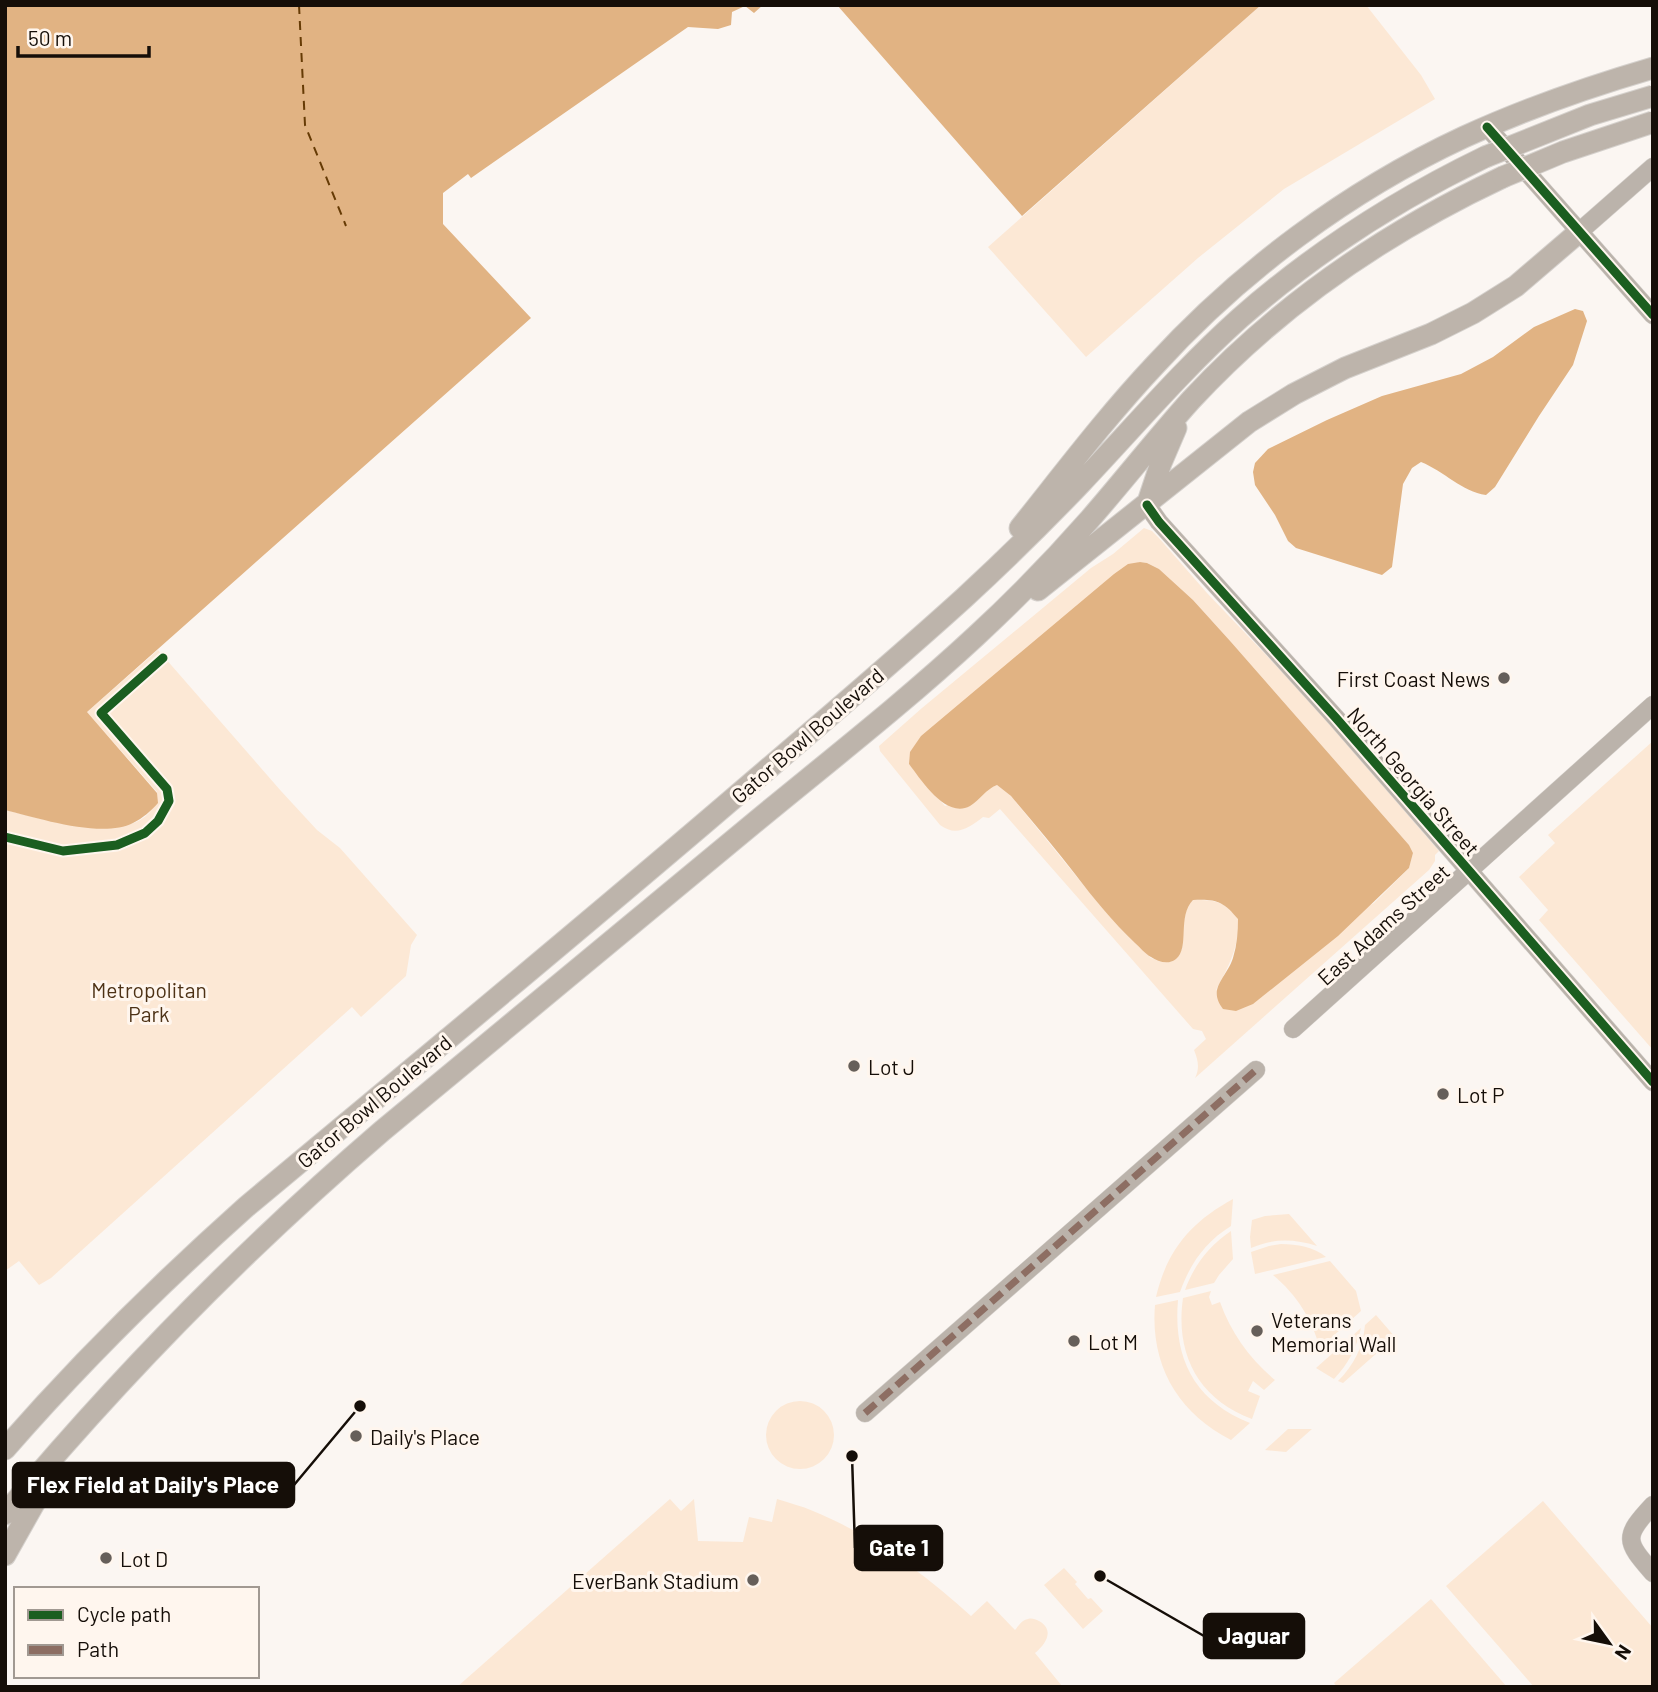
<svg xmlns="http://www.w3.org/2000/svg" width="1658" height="1692" font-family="Barlow,sans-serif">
	<rect width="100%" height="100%" fill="#fbf6f2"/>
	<!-- green -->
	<path fill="#fce8d5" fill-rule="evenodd" d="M 1261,5 L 1366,5 L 1421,75 L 1435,99 L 1284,189 L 1198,258 L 1086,357 L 988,247 Z
		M 1144,528 L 1152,531 L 1158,537 L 1207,593 L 1307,698 L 1439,851 L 1435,855 L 1435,861 L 1429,870 L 1195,1078 C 1200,1068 1198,1060 1194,1050 L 1206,1039 L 1202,1031 L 1193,1029 L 1000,809 L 989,818 L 983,817 C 969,828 956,837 940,825 L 880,751 L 879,746 L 922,708 L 1091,568 L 1113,554 ZM 1139,562 L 1147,563 L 1159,569 L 1193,600 L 1231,642 L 1409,845 L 1413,853 L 1409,868 L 1374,903 L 1216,990 C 1230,964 1238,949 1239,919 C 1223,901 1217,900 1193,900 L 1187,906 L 1184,921 L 1182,949 L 1171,962 L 1163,962 L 1151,958 L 1120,928 L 1103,909 L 1011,796 L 997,785 L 945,806 L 923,781 L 909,764 Z
		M 158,650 L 281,791 L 317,830 L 340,848 L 417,935 L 411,945 L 406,976 L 361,1017 L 352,1007 L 51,1278 L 39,1285 L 19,1261 L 5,1271 L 5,810 C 41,818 120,844 149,813 C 153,808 155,798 157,792 L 87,712 Z
		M 1653,741 L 1653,1050 L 1539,920 L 1548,910 L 1519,877 L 1555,843 L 1548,835 Z
		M 1233,1199 L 1231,1226 C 1205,1242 1190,1264 1180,1292 L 1156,1297 C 1167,1250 1191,1222 1233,1199 Z
		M 1289,1214 L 1317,1246 C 1294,1239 1274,1238 1251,1248 L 1250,1237 L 1252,1220 L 1265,1216 Z
		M 1231,1231 L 1233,1259 L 1219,1275 L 1214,1283 L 1185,1290 C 1194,1265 1209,1246 1231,1231 Z
		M 1281,1244 C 1297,1244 1314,1247 1326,1257 L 1255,1274 L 1251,1252 L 1269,1246 Z
		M 1330,1261 L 1356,1291 L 1361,1311 L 1320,1348 C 1311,1318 1297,1295 1273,1275 Z
		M 1211,1291 L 1209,1297 L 1212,1305 L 1220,1302 C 1231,1333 1250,1359 1275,1380 L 1264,1390 L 1253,1381 L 1248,1391 L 1260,1396 L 1252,1419 C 1198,1399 1175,1354 1183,1298 Z
		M 1178,1300 C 1173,1358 1194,1401 1250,1423 L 1231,1440 C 1178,1413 1150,1365 1155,1305 Z
		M 1376,1315 L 1395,1337 L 1343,1383 L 1338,1381 C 1354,1365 1363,1347 1365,1325 Z
		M 1361,1328 C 1356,1349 1349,1363 1334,1379 L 1316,1368 Z
		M766 1435a34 34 0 1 1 68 0a34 34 0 1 1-68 0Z
		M 1288,1429 L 1312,1429 L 1286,1452 L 1265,1450 Z
		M 670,1499 L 681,1511 L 694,1499 L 698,1541 L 743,1542 L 749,1517 L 772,1522 L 777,1499 C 789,1503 802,1506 813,1511 C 872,1535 925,1574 971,1616 L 987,1601 L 1015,1630 C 1019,1625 1022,1620 1028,1619 C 1032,1618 1035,1619 1039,1621 C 1055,1630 1046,1644 1035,1653 L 1062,1686 L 457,1687 Z
		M 1543,1501 L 1653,1628 L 1653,1687 L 1534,1687 L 1446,1586 Z
		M 1064,1568 L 1077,1582 L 1075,1584 L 1088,1599 L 1091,1598 L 1103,1611 L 1083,1629 L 1044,1585 Z
		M 1431,1599 L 1507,1687 L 1337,1687 L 1334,1683 Z"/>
	<!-- water -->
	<path fill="#e1b383" d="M 5,5 L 763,5 L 754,13 L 745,6 L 732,12 L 731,25 L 718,29 L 688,27 L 471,178 L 468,174 L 443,193 L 443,224 L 531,318 L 87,712 L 157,793 L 158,803 C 151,811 143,818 133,823 C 102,839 38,818 5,810 Z
		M 837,5 L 1261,5 L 1022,216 Z
		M 1575,309 L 1583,311 L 1587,321 L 1573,365 L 1539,416 L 1495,487 L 1486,495 C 1462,492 1444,471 1421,462 L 1412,468 L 1403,484 L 1392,567 L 1382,575 L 1296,548 L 1288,541 L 1275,515 L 1255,485 L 1253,472 L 1255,463 L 1268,449 L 1327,420 L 1382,396 L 1461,374 L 1493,357 L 1534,327 Z
		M 1140,562 L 1147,563 L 1159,569 L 1193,600 L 1231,642 L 1409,845 L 1413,853 L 1409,868 L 1338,936 L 1253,1004 L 1236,1011 L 1223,1009 C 1207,988 1226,979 1233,958 C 1237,945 1238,932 1238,919 C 1223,901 1216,899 1193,900 C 1177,916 1190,948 1176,959 C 1169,965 1158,962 1151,957 C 1145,954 1140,947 1135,943 C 1113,922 1094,899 1075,874 C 1055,848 1033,822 1011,796 L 997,785 C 986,789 980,800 970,806 C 946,819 922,781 909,764 L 910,752 L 921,736 L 1114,574 L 1128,564 Z"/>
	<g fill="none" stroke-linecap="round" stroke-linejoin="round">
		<!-- ferry -->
		<path stroke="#663b05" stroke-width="2" stroke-dasharray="9 7" stroke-linecap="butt" d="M 299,5 L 305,125 L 346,226"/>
		<defs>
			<path id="minor" d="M 1487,127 L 1653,315
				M 1579,232 L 1653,167
				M 1147,505 L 1159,522 L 1336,718 L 1653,1082
				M 1293,1029 L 1653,705
				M 865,1413 L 1256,1070
				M 1653,1505 C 1623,1537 1625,1541 1653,1573"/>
			<path id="major" d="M 1147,505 L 1161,463 L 1176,428
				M 1020,528 C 1064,473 1107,416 1155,365 C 1241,271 1348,191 1464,137 C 1525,109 1588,87 1653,68
				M 1038,590 L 1249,422 L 1294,394 L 1345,368 L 1431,334 L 1473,313 L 1516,286 L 1579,232
				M 5,1449 C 80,1363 161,1283 246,1207 C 409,1071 574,935 735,797 C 812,731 889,666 964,598 C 1004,561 1043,523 1081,483 C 1133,428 1183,369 1240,318 C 1314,253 1396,200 1485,157
				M 5,1514 C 120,1376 246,1248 382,1131 C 506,1028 630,926 754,823 C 828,762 905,702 976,636 C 1016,599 1054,560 1090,519 C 1124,480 1156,439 1191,400 C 1279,305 1386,232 1503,177
				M 5,1555 L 49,1477"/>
		</defs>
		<!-- minor casing -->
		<use href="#minor" stroke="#d5d1cd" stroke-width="19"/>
		<!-- major casing -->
		<use href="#major" stroke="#d5d1cd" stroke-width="23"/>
		<!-- minor -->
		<use href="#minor" stroke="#bbb3ab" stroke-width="18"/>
		<!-- major -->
		<use href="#major" stroke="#bdb4ab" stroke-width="21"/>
		<defs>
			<path id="major-bridge" d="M 1485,157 L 1590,115 L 1653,96
				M 1503,177 L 1563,152 L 1653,122"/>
		</defs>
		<!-- major-bridge casing -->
		<use href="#major-bridge" stroke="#d5d1cd" stroke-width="23" stroke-linecap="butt"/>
		<!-- major-bridge -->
		<use href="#major-bridge" stroke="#bdb4ab" stroke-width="21"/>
		<!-- quiet -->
		<path stroke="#8d6e63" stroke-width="7" stroke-dasharray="14 7" stroke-linecap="butt" d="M 865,1413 L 1256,1070"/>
		<defs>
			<path id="cycleway" d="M 1487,127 L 1653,315
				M 1147,505 L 1159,522 L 1336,718 L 1653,1082
				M 5,837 L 63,851 L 117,845 L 145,833 L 158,821 L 169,801 L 167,789 L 101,713 L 163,658"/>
		</defs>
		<!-- cycleway casing -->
		<use href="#cycleway" stroke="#fff6ee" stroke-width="13"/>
		<!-- cycleway -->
		<use href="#cycleway" stroke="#1b5e20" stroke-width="9"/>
	</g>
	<!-- markers -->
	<g fill="#665f5a" stroke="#fff6ee" stroke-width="2.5">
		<circle cx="1504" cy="678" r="7"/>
		<circle cx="854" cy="1066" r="7"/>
		<circle cx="1443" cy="1094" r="7"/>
		<circle cx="1257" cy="1331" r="7"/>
		<circle cx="1074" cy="1341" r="7"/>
		<circle cx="356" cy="1436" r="7"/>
		<circle cx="106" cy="1558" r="7"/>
		<circle cx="753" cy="1580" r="7"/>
	</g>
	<g text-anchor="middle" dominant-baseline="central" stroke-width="6" stroke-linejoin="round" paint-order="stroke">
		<!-- poi labels -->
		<g font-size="21" fill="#150e08" stroke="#fff6ee" text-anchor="start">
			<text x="1490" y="678" text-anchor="end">First Coast News</text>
			<text x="868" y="1066">Lot J</text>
			<text x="1457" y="1094">Lot P</text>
			<text x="1271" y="1319">Veterans<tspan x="1271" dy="24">Memorial Wall</tspan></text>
			<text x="1088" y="1341">Lot M</text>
			<text x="370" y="1436">Daily's Place</text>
			<text x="120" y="1558">Lot D</text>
			<text x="739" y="1580" text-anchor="end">EverBank Stadium</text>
		</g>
		<!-- street labels -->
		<g font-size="21" fill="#150e08" stroke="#fff6ee">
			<text transform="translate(807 735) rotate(-41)">Gator Bowl Boulevard</text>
			<text transform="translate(1414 781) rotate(49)">North Georgia Street</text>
			<text transform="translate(1383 924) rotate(-42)">East Adams Street</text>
			<text transform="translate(374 1101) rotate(-40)">Gator Bowl Boulevard</text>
		</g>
		<!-- park labels -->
		<g font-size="21" fill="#4d3216" stroke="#fff6ee">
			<text x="149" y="989">Metropolitan<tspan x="149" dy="24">Park</tspan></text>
		</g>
	</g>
	<!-- callouts -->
	<path fill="none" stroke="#150e08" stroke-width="2.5" d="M360 1406L294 1485M852 1456L855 1548M1100 1576L1204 1636"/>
	<g fill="#150e08" stroke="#fff6ee" stroke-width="2.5">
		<circle cx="360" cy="1406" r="7"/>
		<circle cx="852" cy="1456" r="7"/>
		<circle cx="1100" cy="1576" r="7"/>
	</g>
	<g fill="#150e08" stroke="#150e08" stroke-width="2.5">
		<rect x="13" y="1463" width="281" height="44" rx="7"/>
		<rect x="855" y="1526" width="87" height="44" rx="7"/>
		<rect x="1204" y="1614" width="100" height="44" rx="7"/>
	</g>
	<g font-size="23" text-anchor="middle" font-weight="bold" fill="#fff">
		<text x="153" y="1493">Flex Field at Daily's Place</text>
		<text x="899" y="1556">Gate 1</text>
		<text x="1254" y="1644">Jaguar</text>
	</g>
	<!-- border -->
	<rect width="1658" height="1692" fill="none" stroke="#150e08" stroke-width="14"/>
	<!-- legend -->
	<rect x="14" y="1587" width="245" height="91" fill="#fff6ee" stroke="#a19992" stroke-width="2"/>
	<rect x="28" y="1610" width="35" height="10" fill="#1b5e20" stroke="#a19992" stroke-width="2"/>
	<text x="77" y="1622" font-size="21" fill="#150e08">Cycle path</text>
	<rect x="28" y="1645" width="35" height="10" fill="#8d6e63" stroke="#a19992" stroke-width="2"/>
	<text x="77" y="1657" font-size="21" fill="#150e08">Path</text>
	<!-- north arrow -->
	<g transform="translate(1609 1643) rotate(123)" stroke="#fff6ee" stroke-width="5" paint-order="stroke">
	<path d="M0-5L12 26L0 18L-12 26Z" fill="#150e08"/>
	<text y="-10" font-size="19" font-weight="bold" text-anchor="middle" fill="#150e08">N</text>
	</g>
	<!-- scale -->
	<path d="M18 46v10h131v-10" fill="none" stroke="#150e08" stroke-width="3.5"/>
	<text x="28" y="46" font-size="21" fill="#150e08" stroke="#fff6ee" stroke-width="5" paint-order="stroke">50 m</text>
</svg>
